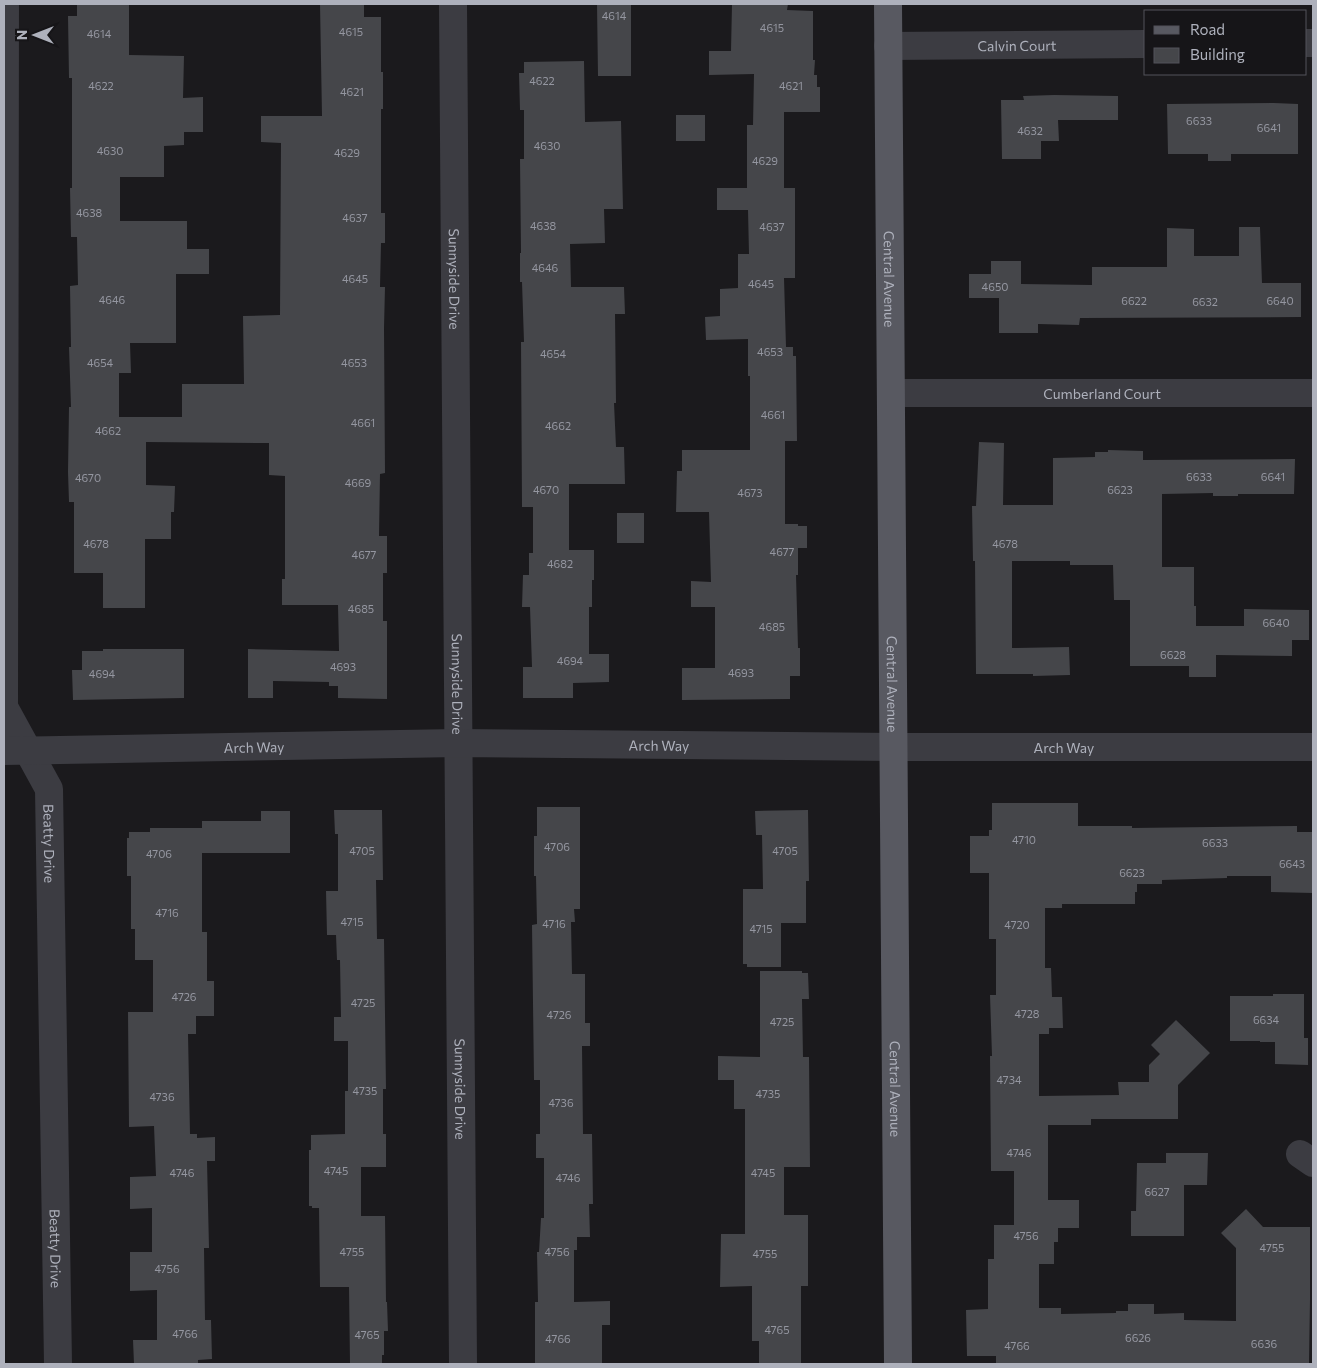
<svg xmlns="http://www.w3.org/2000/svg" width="1317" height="1368" font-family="Commissioner,sans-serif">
	<rect width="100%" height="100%" fill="#1b1a1d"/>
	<!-- building -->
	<path fill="#45464a" d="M 77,4 L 129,4 L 129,55 L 184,56 L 183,98 L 203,97 L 203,132 L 184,132 L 184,145 L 164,146 L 164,177 L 120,177 L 120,221 L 187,221 L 187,249 L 209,249 L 209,274 L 176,274 L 176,343 L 130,343 L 131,373 L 119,373 L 119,417 L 182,417 L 182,384 L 244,384 L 243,316 L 280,315 L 281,143 L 261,142 L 261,116 L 322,116 L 320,4 L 364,4 L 364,17 L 381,17 L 381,72 L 383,72 L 383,109 L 381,109 L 381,213 L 385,213 L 385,243 L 381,243 L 380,287 L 385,287 L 384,328 L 385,473 L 380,474 L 379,536 L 387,536 L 387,573 L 383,573 L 383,621 L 387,621 L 387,699 L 338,698 L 338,686 L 329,686 L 329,682 L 273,681 L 273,698 L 248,698 L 248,649 L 339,651 L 338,605 L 282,605 L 282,579 L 285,579 L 285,476 L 269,475 L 269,443 L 146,442 L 146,485 L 175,486 L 174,512 L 171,512 L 171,539 L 145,539 L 145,608 L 103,608 L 103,573 L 74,573 L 74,502 L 69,502 L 68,472 L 69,407 L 71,407 L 69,347 L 71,347 L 70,286 L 78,285 L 77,237 L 71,237 L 70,188 L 72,188 L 72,78 L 69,78 L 68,16 L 77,16 Z
		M 597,4 L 631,4 L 631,76 L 598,76 Z
		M 732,4 L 788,4 L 787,10 L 813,11 L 813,60 L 815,60 L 814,75 L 817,75 L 817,87 L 820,87 L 820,112 L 784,112 L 784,188 L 795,188 L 795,278 L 784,278 L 786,347 L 793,347 L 793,356 L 796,356 L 797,441 L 785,441 L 785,524 L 798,524 L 798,526 L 807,526 L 807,548 L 798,548 L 798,575 L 796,575 L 798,648 L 800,648 L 800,676 L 790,676 L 790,699 L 682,700 L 682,668 L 715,668 L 715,607 L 691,607 L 691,581 L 711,582 L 709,512 L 676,512 L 677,471 L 682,471 L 682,450 L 750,450 L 750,376 L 748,376 L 748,339 L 706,340 L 705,317 L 720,316 L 720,289 L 738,288 L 738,254 L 749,254 L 748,210 L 717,210 L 717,188 L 747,188 L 747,125 L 753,125 L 754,74 L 709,75 L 709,51 L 731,51 Z
		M 584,61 L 585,122 L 621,121 L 623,209 L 604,209 L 605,243 L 570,244 L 571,287 L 624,287 L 625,314 L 615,314 L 616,403 L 614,403 L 616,447 L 624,447 L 625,484 L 569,484 L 569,550 L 594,550 L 594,580 L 592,580 L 592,607 L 589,607 L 589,654 L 609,654 L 609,682 L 573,683 L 573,698 L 523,698 L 523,667 L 532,667 L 530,607 L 522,607 L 523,575 L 529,575 L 529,553 L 533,553 L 533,507 L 522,507 L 521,342 L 524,342 L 522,282 L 520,282 L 520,253 L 521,253 L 520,159 L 524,159 L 524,110 L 520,110 L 519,73 L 524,73 L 524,62 Z
		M 1054,95 L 1118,96 L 1118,120 L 1058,120 L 1059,141 L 1041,141 L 1041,159 L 1002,159 L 1001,100 L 1024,100 L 1023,96 Z
		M 1274,103 L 1298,104 L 1298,154 L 1231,154 L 1231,161 L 1208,161 L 1208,154 L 1168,154 L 1167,104 Z
		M 676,115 L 705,115 L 705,141 L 676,141 Z
		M 1239,227 L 1260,227 L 1262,283 L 1301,283 L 1301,317 L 1080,318 L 1079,325 L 1038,324 L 1038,333 L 999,333 L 999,298 L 969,298 L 969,274 L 991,274 L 991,261 L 1021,261 L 1021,284 L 1092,285 L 1092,267 L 1167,267 L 1167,228 L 1194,229 L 1194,256 L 1239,256 Z
		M 979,442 L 1004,443 L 1003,505 L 1053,505 L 1053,458 L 1095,457 L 1095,452 L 1108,452 L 1108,450 L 1143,451 L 1143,460 L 1295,459 L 1294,494 L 1238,494 L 1238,496 L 1213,496 L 1213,493 L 1162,494 L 1162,567 L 1194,567 L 1194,606 L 1196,606 L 1196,626 L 1244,626 L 1244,609 L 1309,610 L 1309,640 L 1292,640 L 1292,656 L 1216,655 L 1216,677 L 1189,677 L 1189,666 L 1130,666 L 1130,600 L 1114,600 L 1113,565 L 1070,565 L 1070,561 L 1012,561 L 1012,648 L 1069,647 L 1070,675 L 1033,676 L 1033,674 L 976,674 L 975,561 L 973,561 L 972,506 L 976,506 Z
		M 617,513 L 644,513 L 644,543 L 617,543 Z
		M 103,649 L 184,649 L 184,698 L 73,700 L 72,670 L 82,670 L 82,651 L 103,651 Z
		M 992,803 L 1078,803 L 1078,826 L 1132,826 L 1132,828 L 1297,826 L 1297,832 L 1313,832 L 1313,893 L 1271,892 L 1271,876 L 1227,876 L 1227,878 L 1162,880 L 1162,884 L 1137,884 L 1137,892 L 1135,892 L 1135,904 L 1062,904 L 1062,908 L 1045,908 L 1045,968 L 1051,968 L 1052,997 L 1062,997 L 1063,1028 L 1049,1028 L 1049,1034 L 1039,1034 L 1039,1096 L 1119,1095 L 1118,1082 L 1149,1082 L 1149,1065 L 1160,1054 L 1151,1045 L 1176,1020 L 1210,1053 L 1178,1085 L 1178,1119 L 1091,1119 L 1091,1125 L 1048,1125 L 1048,1200 L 1079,1200 L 1079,1228 L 1058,1228 L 1058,1242 L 1054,1242 L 1054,1264 L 1039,1264 L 1039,1308 L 1061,1308 L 1061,1314 L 1116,1313 L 1116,1311 L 1128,1311 L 1128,1304 L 1154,1304 L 1154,1314 L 1184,1313 L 1184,1320 L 1236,1321 L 1236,1248 L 1221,1233 L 1246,1209 L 1263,1227 L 1310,1227 L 1310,1300 L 1309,1364 L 996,1364 L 996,1356 L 967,1356 L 966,1310 L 988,1309 L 988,1259 L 994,1259 L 994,1225 L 1014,1225 L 1014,1171 L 991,1171 L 990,1056 L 992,1056 L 990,995 L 996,995 L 996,939 L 989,939 L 989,873 L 970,873 L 970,836 L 989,836 L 989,830 L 992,830 Z
		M 537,807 L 580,807 L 580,909 L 574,909 L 575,922 L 571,922 L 572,974 L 585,974 L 585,1023 L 590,1023 L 590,1046 L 582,1046 L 583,1134 L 592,1134 L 593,1204 L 589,1204 L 590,1237 L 577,1237 L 577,1250 L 574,1250 L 574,1302 L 610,1301 L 610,1325 L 602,1325 L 602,1364 L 535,1364 L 535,1302 L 538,1302 L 537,1252 L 539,1252 L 541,1218 L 544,1218 L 544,1158 L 536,1158 L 536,1134 L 540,1134 L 540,1080 L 534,1080 L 532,925 L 537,924 L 536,876 L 534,876 L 534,836 L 537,836 Z
		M 334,810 L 382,810 L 383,880 L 376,880 L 377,939 L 384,939 L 386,1089 L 383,1089 L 383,1134 L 386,1134 L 386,1167 L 361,1167 L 361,1216 L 385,1216 L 386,1302 L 387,1302 L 388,1331 L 384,1331 L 384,1355 L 382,1355 L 382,1364 L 350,1364 L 349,1287 L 320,1287 L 319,1208 L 312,1208 L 312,1206 L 309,1206 L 309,1150 L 311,1150 L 311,1135 L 345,1134 L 345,1091 L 348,1091 L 348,1041 L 334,1041 L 334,1017 L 341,1017 L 340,960 L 337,960 L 336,935 L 327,935 L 326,891 L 338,891 L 338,834 L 335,834 Z
		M 808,810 L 809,881 L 806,881 L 806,923 L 781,923 L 781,967 L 747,967 L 747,964 L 743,964 L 743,889 L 763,889 L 762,835 L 756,835 L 755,811 Z
		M 261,811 L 290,811 L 290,853 L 202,853 L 202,932 L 207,932 L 207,981 L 214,981 L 214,1016 L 196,1016 L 196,1034 L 188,1034 L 190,1134 L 197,1134 L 197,1138 L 215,1137 L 215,1161 L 207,1161 L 209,1248 L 204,1248 L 205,1320 L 211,1320 L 212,1359 L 198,1360 L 198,1363 L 134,1364 L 133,1340 L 157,1340 L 157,1290 L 130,1291 L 130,1252 L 152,1252 L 152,1208 L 130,1209 L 130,1177 L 156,1176 L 154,1126 L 129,1127 L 128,1012 L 153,1012 L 153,960 L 135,960 L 135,929 L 131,929 L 131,876 L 127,876 L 127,838 L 129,838 L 129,832 L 150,832 L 150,828 L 202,828 L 202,821 L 261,821 Z
		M 760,971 L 802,971 L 802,973 L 808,973 L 809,999 L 802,999 L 803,1057 L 809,1057 L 810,1167 L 784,1167 L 784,1215 L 808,1215 L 808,1286 L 801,1286 L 801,1364 L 759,1364 L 759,1341 L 752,1341 L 752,1286 L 720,1287 L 721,1234 L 745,1234 L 745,1109 L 734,1109 L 734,1080 L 718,1080 L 718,1056 L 760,1057 Z
		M 1273,994 L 1304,994 L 1304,1038 L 1308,1038 L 1308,1065 L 1275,1064 L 1275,1042 L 1260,1042 L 1260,1041 L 1230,1041 L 1230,996 L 1273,996 Z
		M 1166,1153 L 1208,1153 L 1207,1185 L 1184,1185 L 1184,1236 L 1131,1236 L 1131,1211 L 1136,1211 L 1137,1163 L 1166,1163 Z"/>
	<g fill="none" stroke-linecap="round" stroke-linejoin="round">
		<!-- minor -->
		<g stroke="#3c3c42" stroke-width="28">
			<path id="s1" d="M 5,4 L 4,707 L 49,789 L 58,1364"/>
			<path id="s2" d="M 453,4 L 463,1364"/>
			<path d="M 1306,43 L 1313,43"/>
			<path id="s3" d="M 888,46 L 1146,44"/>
			<path id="s4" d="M 891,393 L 1313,393"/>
			<path id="s5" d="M 4,751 L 458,743 L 894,747 L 1313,747"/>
			<path d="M 1300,1154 L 1313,1163"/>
		</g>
		<!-- major -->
		<path stroke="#585961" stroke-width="28" id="s6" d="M 888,4 L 898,1364"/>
	</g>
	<g text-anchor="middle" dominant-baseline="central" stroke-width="4" stroke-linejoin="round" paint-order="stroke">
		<!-- number labels -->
		<g font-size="11" fill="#9496a0">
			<text x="614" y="15">4614</text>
			<text x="772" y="27">4615</text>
			<text x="351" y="31">4615</text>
			<text x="99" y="33">4614</text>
			<text x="542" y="80">4622</text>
			<text x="101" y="85">4622</text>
			<text x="791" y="85">4621</text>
			<text x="352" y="91">4621</text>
			<text x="1199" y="120">6633</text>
			<text x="1269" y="127">6641</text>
			<text x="1030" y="130">4632</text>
			<text x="547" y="145">4630</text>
			<text x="110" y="150">4630</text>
			<text x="347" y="152">4629</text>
			<text x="765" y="160">4629</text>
			<text x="89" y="212">4638</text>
			<text x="355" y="217">4637</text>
			<text x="543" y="225">4638</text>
			<text x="772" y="226">4637</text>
			<text x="545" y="267">4646</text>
			<text x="355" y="278">4645</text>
			<text x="761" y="283">4645</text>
			<text x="995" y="286">4650</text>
			<text x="112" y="299">4646</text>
			<text x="1134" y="300">6622</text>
			<text x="1280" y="300">6640</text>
			<text x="1205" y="301">6632</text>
			<text x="770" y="351">4653</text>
			<text x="553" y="353">4654</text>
			<text x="100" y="362">4654</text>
			<text x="354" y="362">4653</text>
			<text x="773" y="414">4661</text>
			<text x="363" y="422">4661</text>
			<text x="558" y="425">4662</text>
			<text x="108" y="430">4662</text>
			<text x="1199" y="476">6633</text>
			<text x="1273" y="476">6641</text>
			<text x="88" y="477">4670</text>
			<text x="358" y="482">4669</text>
			<text x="546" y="489">4670</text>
			<text x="1120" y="489">6623</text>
			<text x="750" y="492">4673</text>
			<text x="96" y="543">4678</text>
			<text x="1005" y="543">4678</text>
			<text x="782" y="551">4677</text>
			<text x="364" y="554">4677</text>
			<text x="560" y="563">4682</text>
			<text x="361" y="608">4685</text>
			<text x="1276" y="622">6640</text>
			<text x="772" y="626">4685</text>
			<text x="1173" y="654">6628</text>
			<text x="570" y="660">4694</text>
			<text x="343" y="666">4693</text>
			<text x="741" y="672">4693</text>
			<text x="102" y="673">4694</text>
			<text x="1024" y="839">4710</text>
			<text x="1215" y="842">6633</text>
			<text x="557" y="846">4706</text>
			<text x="362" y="850">4705</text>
			<text x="785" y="850">4705</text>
			<text x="159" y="853">4706</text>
			<text x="1292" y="863">6643</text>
			<text x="1132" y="872">6623</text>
			<text x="167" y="912">4716</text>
			<text x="352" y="921">4715</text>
			<text x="554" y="923">4716</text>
			<text x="1017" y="924">4720</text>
			<text x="761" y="928">4715</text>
			<text x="184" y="996">4726</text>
			<text x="363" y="1002">4725</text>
			<text x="1027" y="1013">4728</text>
			<text x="559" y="1014">4726</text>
			<text x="1266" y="1019">6634</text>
			<text x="782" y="1021">4725</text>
			<text x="1009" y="1079">4734</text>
			<text x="365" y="1090">4735</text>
			<text x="768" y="1093">4735</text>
			<text x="162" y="1096">4736</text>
			<text x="561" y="1102">4736</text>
			<text x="1019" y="1152">4746</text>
			<text x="336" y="1170">4745</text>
			<text x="182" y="1172">4746</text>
			<text x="763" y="1172">4745</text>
			<text x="568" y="1177">4746</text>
			<text x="1157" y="1191">6627</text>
			<text x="1026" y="1235">4756</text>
			<text x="1272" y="1247">4755</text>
			<text x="352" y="1251">4755</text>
			<text x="557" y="1251">4756</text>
			<text x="765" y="1253">4755</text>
			<text x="167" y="1268">4756</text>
			<text x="777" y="1329">4765</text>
			<text x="185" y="1333">4766</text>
			<text x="367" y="1334">4765</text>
			<text x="1138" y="1337">6626</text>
			<text x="558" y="1338">4766</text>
			<text x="1264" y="1343">6636</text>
			<text x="1017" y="1345">4766</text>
		</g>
		<!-- street labels -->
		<g font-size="14" fill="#aeb1bc" stroke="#161518">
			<text stroke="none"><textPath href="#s3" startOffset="129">Calvin Court</textPath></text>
			<text stroke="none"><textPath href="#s2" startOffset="275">Sunnyside Drive</textPath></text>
			<text stroke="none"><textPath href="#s6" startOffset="275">Central Avenue</textPath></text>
			<text stroke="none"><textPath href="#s4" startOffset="211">Cumberland Court</textPath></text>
			<text stroke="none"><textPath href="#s2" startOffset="680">Sunnyside Drive</textPath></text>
			<text stroke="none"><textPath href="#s6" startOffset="680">Central Avenue</textPath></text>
			<text stroke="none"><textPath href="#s5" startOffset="655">Arch Way</textPath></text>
			<text stroke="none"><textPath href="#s5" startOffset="250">Arch Way</textPath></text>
			<text stroke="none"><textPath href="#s5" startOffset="1060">Arch Way</textPath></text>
			<text stroke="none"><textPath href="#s1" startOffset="851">Beatty Drive</textPath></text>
			<text stroke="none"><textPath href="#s2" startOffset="1085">Sunnyside Drive</textPath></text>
			<text stroke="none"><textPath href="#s6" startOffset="1085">Central Avenue</textPath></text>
			<text stroke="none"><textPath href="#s1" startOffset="1256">Beatty Drive</textPath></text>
		</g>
	</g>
	<!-- border -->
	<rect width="1317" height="1368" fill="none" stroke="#aeb1bc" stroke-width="10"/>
	<!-- legend -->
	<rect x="1144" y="10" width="162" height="65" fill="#161518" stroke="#53535a"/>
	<rect x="1154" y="26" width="25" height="8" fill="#585961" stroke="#53535a"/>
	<text x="1190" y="35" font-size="15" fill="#aeb1bc">Road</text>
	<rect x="1154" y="48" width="25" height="15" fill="#45464a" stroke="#53535a"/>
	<text x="1190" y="60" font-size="15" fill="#aeb1bc">Building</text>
	<!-- north arrow -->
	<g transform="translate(35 35) rotate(270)" stroke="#161518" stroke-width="4" paint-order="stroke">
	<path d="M0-4L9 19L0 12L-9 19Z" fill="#aeb1bc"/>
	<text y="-8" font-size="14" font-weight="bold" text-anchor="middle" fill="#aeb1bc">N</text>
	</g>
</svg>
